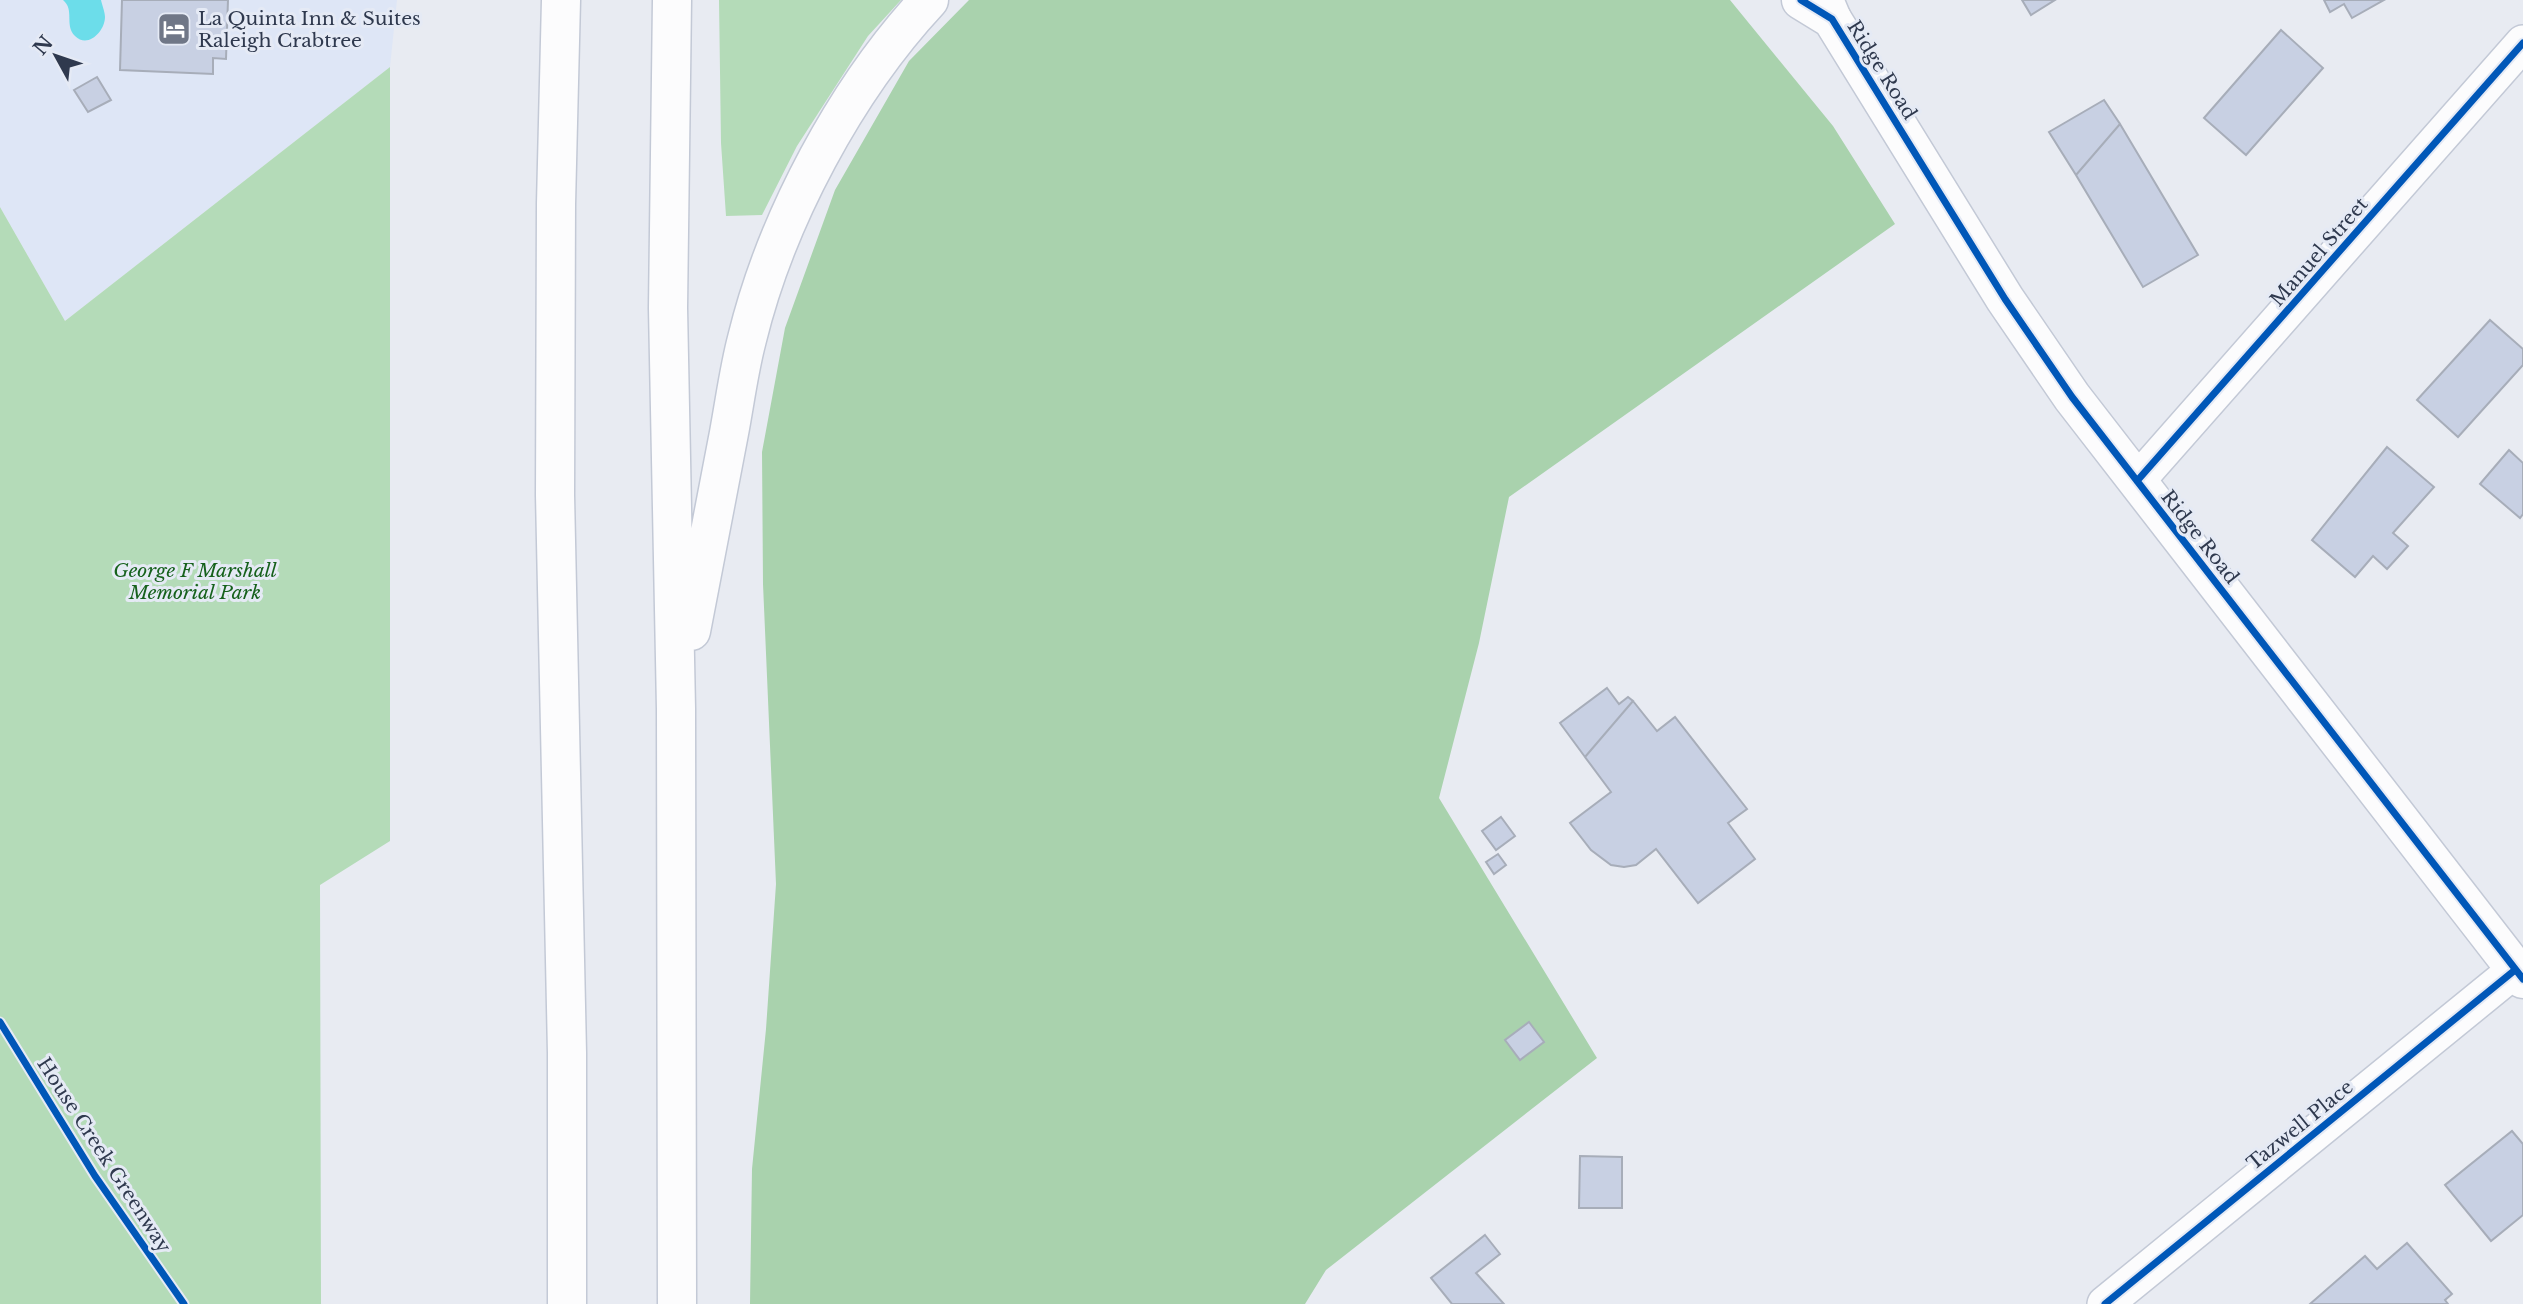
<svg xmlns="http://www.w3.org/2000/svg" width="2523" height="1304" font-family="'Libre Baskerville',serif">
	<rect width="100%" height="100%" fill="#e8ebf2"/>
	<!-- built -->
	<path fill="#dee6f6" d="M 0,0 L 397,0 L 390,67 L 65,321 L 0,207 Z"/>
	<!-- green -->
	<path fill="#b4dbb8" d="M 719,0 L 901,0 L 868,36 L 797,146 L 762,215 L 726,216 L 721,143 Z
		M 390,67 L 390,841 L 320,885 L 321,1304 L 0,1304 L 0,207 L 65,321 Z"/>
	<!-- forest -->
	<path fill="#a9d2ad" d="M 969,0 L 1730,0 L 1833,126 L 1895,224 L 1509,497 L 1479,643 L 1439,798 L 1597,1058 L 1326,1270 L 1305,1304 L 750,1304 L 752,1169 L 766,1029 L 776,884 L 763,584 L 762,452 L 785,328 L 835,190 L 909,61 Z"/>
	<!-- water -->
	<path fill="#6cddea" d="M 63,0 L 101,0 C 102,5 105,12 105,17 C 105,31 88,49 75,36 C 64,25 75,10 63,0 Z"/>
	<!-- building -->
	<path fill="#c8d0e3" stroke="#a7adb9" stroke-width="2" d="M 122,0 L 228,0 L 226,59 L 213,58 L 213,74 L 120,70 Z
		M 2022,0 L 2055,0 L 2031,15 Z
		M 2324,0 L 2384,0 L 2352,18 L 2344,4 L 2330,12 Z
		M 2281,30 L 2323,68 L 2246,155 L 2204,118 Z
		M 97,77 L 111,100 L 88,112 L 74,90 Z
		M 2104,100 L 2120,124 L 2076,175 L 2049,132 Z
		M 2120,124 L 2198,255 L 2143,287 L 2076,175 Z
		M 2490,320 L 2523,349 L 2523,365 L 2458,437 L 2417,400 Z
		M 2387,447 L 2434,487 L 2393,533 L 2408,546 L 2387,569 L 2373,556 L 2355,577 L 2312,540 Z
		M 2509,450 L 2523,463 L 2523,514 L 2520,518 L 2480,484 Z
		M 1607,688 L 1619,704 L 1628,697 L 1633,701 L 1585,757 L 1560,723 Z
		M 1633,701 L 1657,731 L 1675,717 L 1747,809 L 1728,823 L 1755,859 L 1698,903 L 1656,849 L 1636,865 L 1624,867 L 1611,865 L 1591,850 L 1570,823 L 1611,792 L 1585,757 Z
		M 1501,817 L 1515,836 L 1496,850 L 1482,831 Z
		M 1498,854 L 1506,865 L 1494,874 L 1486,862 Z
		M 1529,1022 L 1544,1042 L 1520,1060 L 1505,1040 Z
		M 2512,1131 L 2523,1144 L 2523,1215 L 2491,1241 L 2445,1185 Z
		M 1580,1156 L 1622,1157 L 1622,1208 L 1579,1208 Z
		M 1485,1235 L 1500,1254 L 1476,1273 L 1504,1304 L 1452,1304 L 1431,1278 Z
		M 2407,1243 L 2452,1294 L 2445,1300 L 2448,1304 L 2310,1304 L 2365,1256 L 2377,1269 Z"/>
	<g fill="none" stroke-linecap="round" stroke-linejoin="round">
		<defs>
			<path id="minor" d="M 2137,481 L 2523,43
				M 2105,1304 L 2515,970"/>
			<path id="tertiary" d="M 1801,0 L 1832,19 L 2005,299 L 2072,397 L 2523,979"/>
			<path id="motorway" d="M 561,0 L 556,204 L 555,495 L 567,1053 L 567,1304
				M 672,0 L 668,308 L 676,709 L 677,1304
				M 1824,0 L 1832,19
				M 691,631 C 704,565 716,499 729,433 C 735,401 739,369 747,339 C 776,220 846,89 929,0"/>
		</defs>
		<!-- minor casing -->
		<use href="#minor" stroke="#c3c9d6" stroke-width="38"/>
		<!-- tertiary casing -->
		<use href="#tertiary" stroke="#c3c9d6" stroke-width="41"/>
		<!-- motorway casing -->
		<use href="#motorway" stroke="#c3c9d6" stroke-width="41"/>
		<!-- minor -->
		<use href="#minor" stroke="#fcfcfd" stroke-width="35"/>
		<!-- tertiary -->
		<use href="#tertiary" stroke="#fcfcfd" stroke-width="38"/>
		<!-- motorway -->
		<use href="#motorway" stroke="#fcfcfd" stroke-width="38"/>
		<defs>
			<path id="cycleway" d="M 1801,0 L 1832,19 L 2005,299 L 2072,397 L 2523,979
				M 2137,481 L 2523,43
				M 0,1022 L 95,1176 L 184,1304
				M 2105,1304 L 2515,970"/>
		</defs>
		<!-- cycleway casing -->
		<use href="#cycleway" stroke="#e5eaf5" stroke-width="11"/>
		<!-- cycleway -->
		<use href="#cycleway" stroke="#0057b8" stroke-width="7"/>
	</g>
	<!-- icons -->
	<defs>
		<symbol id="hotel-square" viewBox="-11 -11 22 22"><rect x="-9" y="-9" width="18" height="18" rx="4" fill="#707787" stroke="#e5eaf5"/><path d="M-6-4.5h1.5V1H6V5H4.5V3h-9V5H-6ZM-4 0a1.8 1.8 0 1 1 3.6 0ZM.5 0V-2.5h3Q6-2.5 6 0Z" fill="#fff"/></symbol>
	</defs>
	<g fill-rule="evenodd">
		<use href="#hotel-square" x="155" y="10" width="38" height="38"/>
	</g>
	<g text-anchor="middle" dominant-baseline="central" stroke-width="6" stroke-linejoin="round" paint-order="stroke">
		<!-- poi labels -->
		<g font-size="19" fill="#2f394e" stroke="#e5eaf5" text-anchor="start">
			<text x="198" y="18">La Quinta Inn &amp; Suites<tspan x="198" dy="22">Raleigh Crabtree</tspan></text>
		</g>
		<!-- street labels -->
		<g font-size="19" fill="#2f394e" stroke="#e5eaf5">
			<text transform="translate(1882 70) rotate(58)">Ridge Road</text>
			<text transform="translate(2319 252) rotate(-49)">Manuel Street</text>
			<text transform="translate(2200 537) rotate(52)">Ridge Road</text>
			<text transform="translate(2300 1125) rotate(-39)">Tazwell Place</text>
			<text transform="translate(104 1155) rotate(57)">House Creek Greenway</text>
		</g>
		<!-- park labels -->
		<g font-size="19" font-style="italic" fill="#16611c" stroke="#e5eaf5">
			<text x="195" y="570">George F Marshall<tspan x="195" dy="22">Memorial Park</tspan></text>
		</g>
	</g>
	<!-- north arrow -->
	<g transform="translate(56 56) rotate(310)" stroke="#e5eaf5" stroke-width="5" paint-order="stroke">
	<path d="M0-5L12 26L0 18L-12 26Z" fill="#2f394e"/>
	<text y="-10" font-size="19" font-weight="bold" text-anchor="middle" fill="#2f394e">N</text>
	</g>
</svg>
